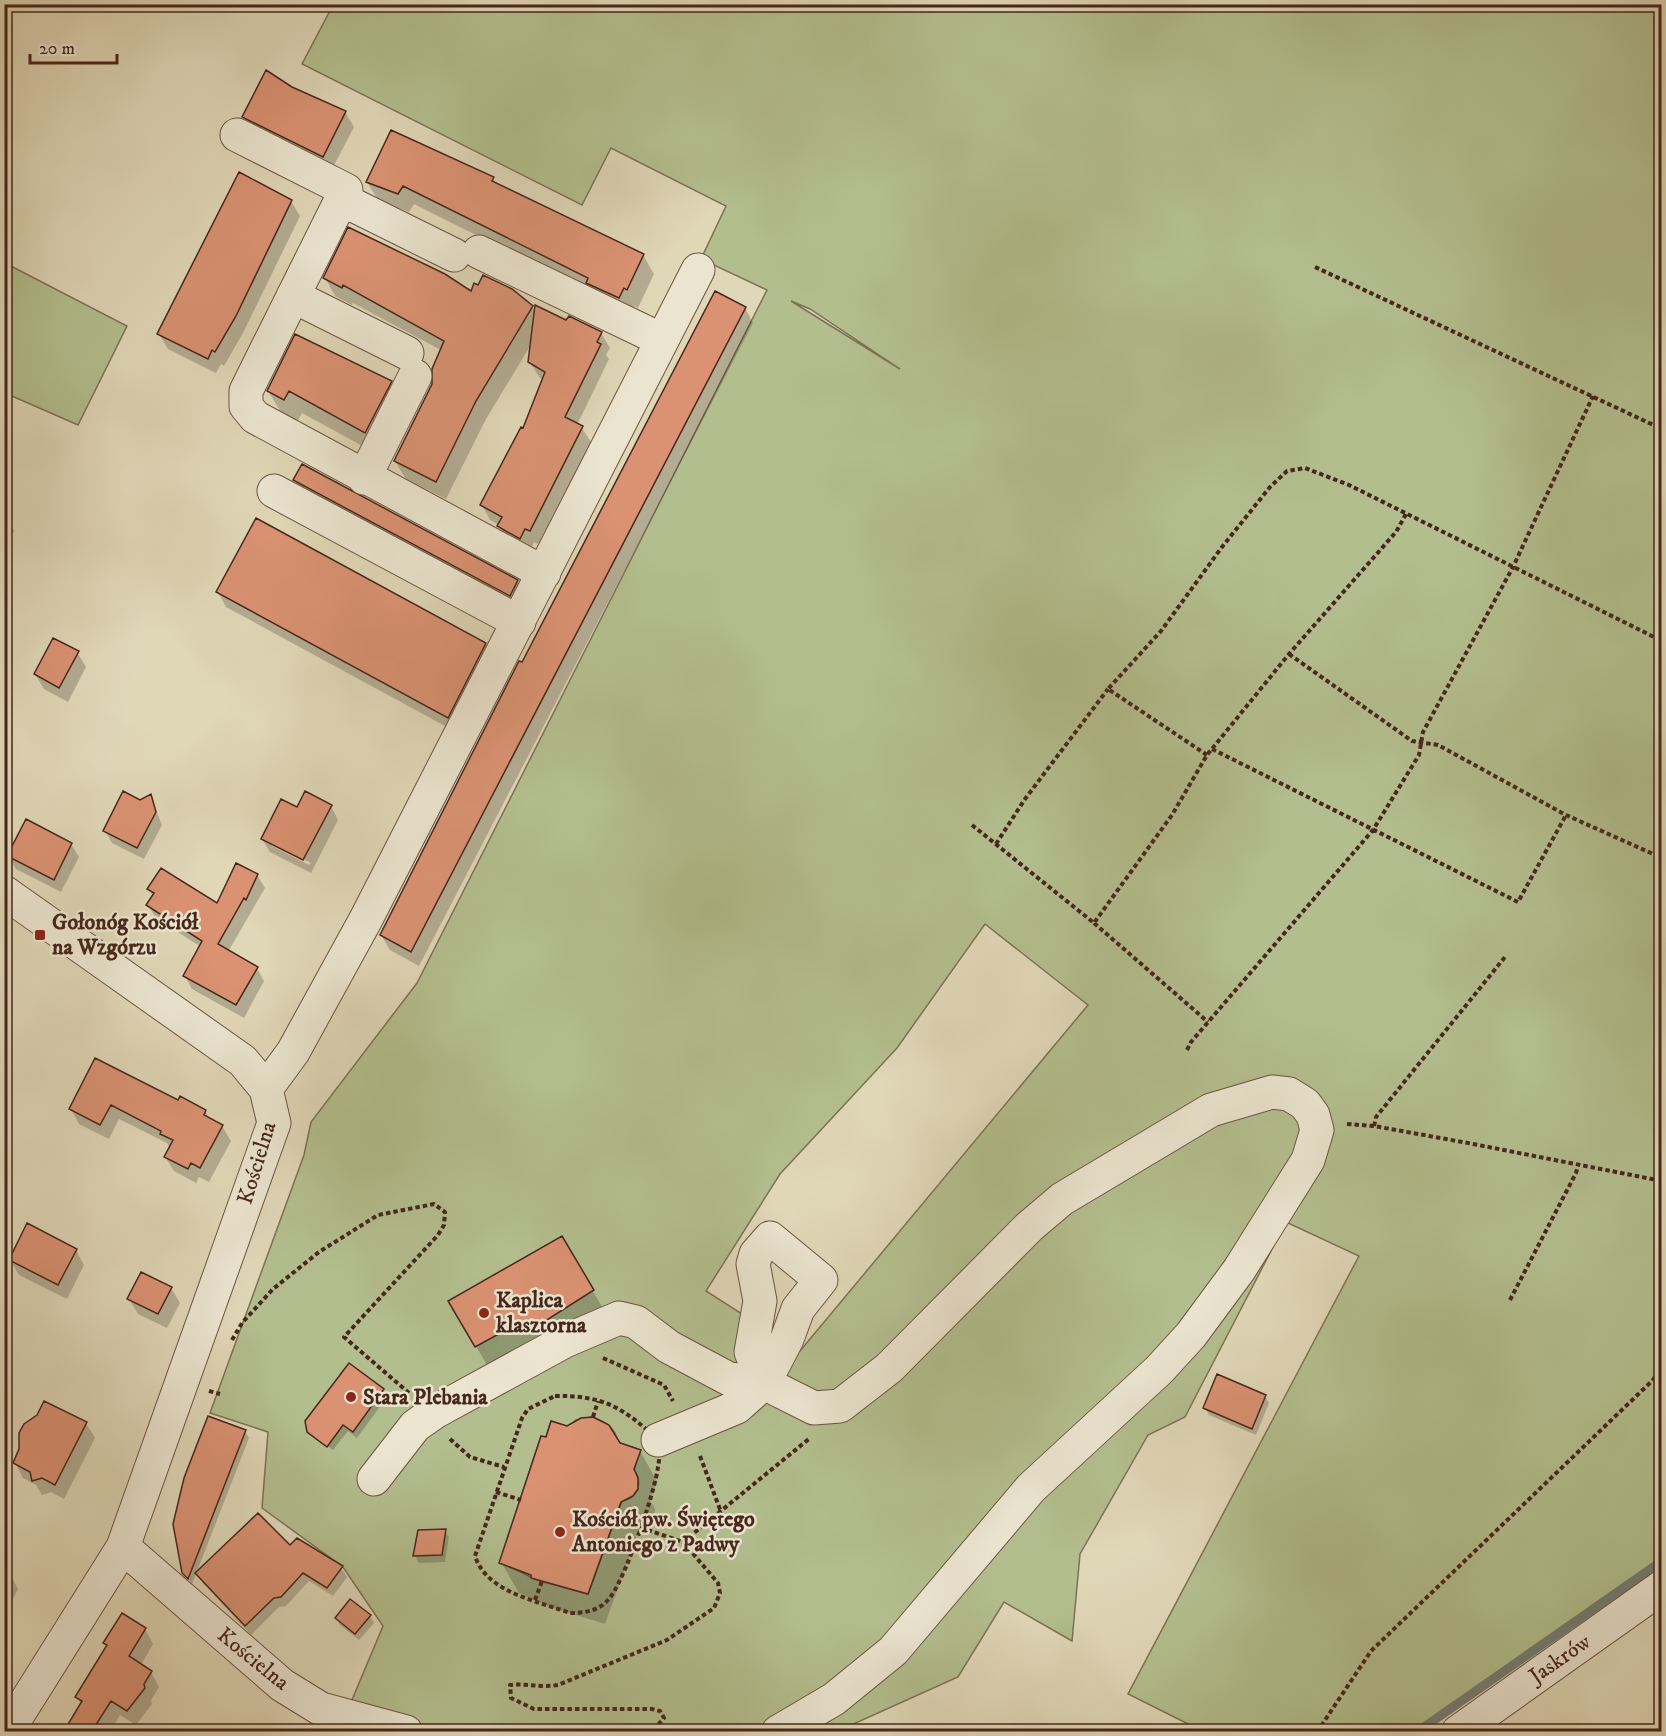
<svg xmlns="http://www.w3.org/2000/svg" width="1666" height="1736" font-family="'IM FELL DW Pica',serif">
	<rect width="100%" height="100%" fill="#e0d7b7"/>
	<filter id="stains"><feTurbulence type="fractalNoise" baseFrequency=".00333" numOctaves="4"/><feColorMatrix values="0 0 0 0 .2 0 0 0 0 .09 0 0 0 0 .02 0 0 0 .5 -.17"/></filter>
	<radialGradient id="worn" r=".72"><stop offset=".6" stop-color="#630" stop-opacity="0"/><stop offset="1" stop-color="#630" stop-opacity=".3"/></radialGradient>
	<!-- green -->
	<path fill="#b3be8e" stroke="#7d7254" stroke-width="1.5" fill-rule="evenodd" d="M 400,4 L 1661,5 L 1661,1565 L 1417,1731 L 1202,1731 L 1128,1694 L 1359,1256 L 1286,1222 L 1185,1417 L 1148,1435 L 1080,1554 L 1072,1641 L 1004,1602 L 958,1677 L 838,1731 L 445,1732 L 381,1717 L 346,1714 L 383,1626 L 343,1567 L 262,1508 L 268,1432 L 210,1413 L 304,1155 L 311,1122 L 417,983 L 767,290 L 701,259 L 726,206 L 611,148 L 582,205 L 302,64 L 333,5 L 386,5 L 397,10 ZM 791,301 L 810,309 L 900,369 ZM 985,924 L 1088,1005 L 800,1351 L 706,1291 L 780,1174 L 897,1048 ZM 591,1417 C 605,1421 615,1427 618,1442 L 640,1450 L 634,1470 C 643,1483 638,1498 622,1501 L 588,1594 L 537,1580 L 500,1562 L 541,1436 L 546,1437 L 551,1421 L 568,1427 L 576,1420 Z
		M 5,263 L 127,326 L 78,425 L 5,393 Z"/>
	<!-- shadow -->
	<path fill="#0003" fill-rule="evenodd" d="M 291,89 L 345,112 L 354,127 L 331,171 L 252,132 L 244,117 Z
		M 493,179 L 497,185 L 643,255 L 654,274 L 638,308 L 634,306 L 630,316 L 594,294 L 414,204 L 409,212 L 378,200 L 367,182 Z
		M 291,201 L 300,216 L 244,331 L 224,366 L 221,364 L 216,373 L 168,349 L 159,334 Z
		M 325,278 L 471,293 L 532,307 L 536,314 L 601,333 L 610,348 L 606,355 L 609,359 L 577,425 L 582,428 L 591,442 L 538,544 L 534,542 L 529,553 L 507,541 L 499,525 L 490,520 L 482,505 L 524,430 L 544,380 L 539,377 L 530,362 L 532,343 L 486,419 L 446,499 L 406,479 L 395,461 L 433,385 L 441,350 L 353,303 L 352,305 L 335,296 Z
		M 745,308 L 753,323 L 419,966 L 390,950 L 381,935 L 522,664 Z
		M 391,382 L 404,405 L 379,455 L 302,413 L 297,422 L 282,414 L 268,391 Z
		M 295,480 L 517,581 L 521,588 L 514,602 L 299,487 Z
		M 4,515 L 14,531 L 4,545 Z
		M 218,592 L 485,644 L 494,659 L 456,732 L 226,607 Z
		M 77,652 L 86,667 L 68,702 L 44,689 L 35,674 Z
		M 150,796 L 162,825 L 144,859 L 112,843 L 105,831 Z
		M 331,806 L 338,820 L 311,873 L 270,852 L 262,839 L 298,809 ZM 272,843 L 311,863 L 309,865 L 272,846 Z
		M 71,844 L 79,857 L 61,892 L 16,869 L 8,856 Z
		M 257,875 L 265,888 L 228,952 L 257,968 L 264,981 L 244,1018 L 192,989 L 185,976 L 201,947 L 156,918 L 148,905 L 153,897 L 149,889 L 218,905 Z
		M 96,1060 L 179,1102 L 205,1111 L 210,1120 L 222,1126 L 231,1141 L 209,1182 L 199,1177 L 196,1183 L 174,1171 L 165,1157 L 170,1148 L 167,1143 L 119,1119 L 109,1139 L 79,1124 L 71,1109 Z
		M 561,1238 L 604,1310 L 487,1365 L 450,1302 Z
		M 76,1250 L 84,1265 L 67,1299 L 19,1275 L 10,1260 Z
		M 171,1288 L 180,1303 L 167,1328 L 138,1314 L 129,1299 Z
		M 349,1365 L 383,1390 L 387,1397 L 357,1438 L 348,1431 L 333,1450 L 308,1432 Z
		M 1265,1396 L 1269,1403 L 1256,1435 L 1209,1415 L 1205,1408 Z
		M 86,1423 L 95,1438 L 64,1499 L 51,1492 L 42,1495 L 36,1485 L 23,1478 L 15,1463 L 21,1450 Z
		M 245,1431 L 249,1438 L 192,1584 L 183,1572 Z
		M 640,1451 L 657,1481 L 650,1500 L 655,1509 L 654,1520 L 638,1532 L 605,1624 L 550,1607 L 519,1593 L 501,1562 Z
		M 445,1531 L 449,1537 L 445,1562 L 419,1563 L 415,1556 L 419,1532 Z
		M 290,1547 L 341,1567 L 347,1577 L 333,1596 L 309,1581 L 286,1606 L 279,1607 L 251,1635 L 202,1582 L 197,1573 Z
		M 4,1572 L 10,1574 L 18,1589 L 4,1617 Z
		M 370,1616 L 374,1623 L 359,1640 L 340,1625 L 336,1618 Z
		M 145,1629 L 153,1644 L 141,1665 L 151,1672 L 159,1687 L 151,1700 L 152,1704 L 136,1725 L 120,1715 L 110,1732 L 64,1732 L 82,1705 L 77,1697 L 107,1647 L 105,1643 Z"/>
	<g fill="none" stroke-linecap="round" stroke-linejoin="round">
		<!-- stream -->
		<path stroke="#757e76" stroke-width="9" d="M 1417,1732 L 1662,1561"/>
	</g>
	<!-- building -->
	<path fill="#da9273" stroke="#47271b" stroke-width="1.5" d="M 266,70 L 292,87 L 346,111 L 323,157 L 242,117 Z
		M 391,130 L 494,177 L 492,181 L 644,254 L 627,290 L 624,288 L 619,298 L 586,283 L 588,278 L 403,186 L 398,194 L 366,182 Z
		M 239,172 L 292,200 L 236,316 L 215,352 L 212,350 L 208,359 L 157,334 Z
		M 348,227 L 445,274 L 471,291 L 474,283 L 478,285 L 483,275 L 512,289 L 533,306 L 476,401 L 436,482 L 394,461 L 432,384 L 432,369 L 444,341 L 343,285 L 342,288 L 323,278 Z
		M 715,291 L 746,307 L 411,952 L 380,935 L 519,661 L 522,662 Z
		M 535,305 L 566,320 L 569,316 L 602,332 L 597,342 L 601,344 L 565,417 L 583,426 L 530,531 L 525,529 L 520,539 L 497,526 L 502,517 L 480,505 L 521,427 L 523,428 L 545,372 L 528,362 Z
		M 295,334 L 392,381 L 365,433 L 289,391 L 284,400 L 267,391 Z
		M 302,464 L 518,580 L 510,596 L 293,480 Z
		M 256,518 L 486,643 L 448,718 L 216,592 Z
		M 53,638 L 79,651 L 59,688 L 34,674 Z
		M 123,791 L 140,800 L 151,794 L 156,812 L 137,848 L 103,831 Z
		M 305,791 L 332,805 L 303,860 L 261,839 L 281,799 L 297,807 Z
		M 26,819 L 72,843 L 54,880 L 7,856 Z
		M 236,863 L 258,874 L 246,900 L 244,898 L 218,944 L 258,967 L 236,1005 L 183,976 L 202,941 L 146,905 L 154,893 L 147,889 L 161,868 L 217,903 Z
		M 95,1058 L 178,1100 L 180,1096 L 206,1110 L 204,1115 L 223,1125 L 200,1168 L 191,1163 L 188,1169 L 164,1157 L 173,1140 L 160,1134 L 161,1131 L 111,1105 L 100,1125 L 69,1109 Z
		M 27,1223 L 77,1249 L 58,1285 L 9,1260 Z
		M 562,1236 L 594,1290 L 539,1325 L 538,1323 L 526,1330 L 521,1322 L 475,1347 L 448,1301 Z
		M 141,1272 L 172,1287 L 158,1314 L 127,1299 Z
		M 349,1363 L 384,1389 L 353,1432 L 343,1425 L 327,1447 L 307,1432 L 305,1421 Z
		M 1217,1374 L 1266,1395 L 1252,1429 L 1203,1408 Z
		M 44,1401 L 87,1422 L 55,1485 L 42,1478 L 32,1481 L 30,1472 L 13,1463 L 19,1449 L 19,1433 L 24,1424 L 37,1415 Z
		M 208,1416 L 246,1430 L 188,1579 L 182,1573 L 173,1524 L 184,1478 Z
		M 593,1417 L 609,1425 L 620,1443 L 641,1450 L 634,1469 L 638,1478 L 638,1489 L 633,1496 L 621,1502 L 588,1594 L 531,1578 L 531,1575 L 499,1563 L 541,1436 L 546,1437 L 551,1421 L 567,1426 L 581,1418 Z
		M 258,1513 L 290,1545 L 297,1538 L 343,1566 L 327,1588 L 303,1573 L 281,1597 L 274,1598 L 245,1626 L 195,1573 Z
		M 446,1529 L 442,1555 L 413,1556 L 418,1530 Z
		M 350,1599 L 371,1615 L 355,1634 L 335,1618 Z
		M 122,1613 L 146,1628 L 129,1656 L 152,1671 L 144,1684 L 145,1688 L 127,1711 L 111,1701 L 92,1731 L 64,1731 L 82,1701 L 75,1697 L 107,1645 L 103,1643 Z"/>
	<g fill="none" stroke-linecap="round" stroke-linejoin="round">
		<defs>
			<path id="minor" d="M 237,135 L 346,190 L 246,391 L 246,406 L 255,417 L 544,573
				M 341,199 L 454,255
				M 479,252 L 662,340
				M 293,296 L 407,353
				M 364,478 L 415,376
				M 274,491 L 519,622
				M 4,892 L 243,1061 L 266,1089 L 274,1123 L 123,1547 L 7,1732
				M 266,1089 L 293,1052 L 366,919 L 698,270
				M 658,1440 L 737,1407 L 764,1383 L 787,1339 L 798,1309 L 821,1280 L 770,1238 L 756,1254 L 753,1264 L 760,1301 L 751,1352 L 764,1383
				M 374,1479 L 415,1426 L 435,1412 L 565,1341 L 619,1318 L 636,1322 L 669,1347 L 729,1379 L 764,1383 L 814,1408 L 840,1406 L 889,1368 L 1029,1227 L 1062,1199 L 1211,1110 L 1272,1092 L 1289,1094 L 1305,1104 L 1313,1115 L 1317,1130 L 1308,1160 L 1239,1270 L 1191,1335 L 1159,1370 L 1031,1488 L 893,1651 L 834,1699 L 778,1732
				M 123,1547 L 282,1685 L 321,1709 L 406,1732
				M 1458,1732 L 1662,1587"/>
		</defs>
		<!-- minor casing -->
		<use href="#minor" stroke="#6d5342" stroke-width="35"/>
		<!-- path -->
		<path stroke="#47271b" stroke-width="4" stroke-dasharray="4.5 3" stroke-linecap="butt" d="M 1315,267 L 1662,429
			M 1289,654 L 1412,741 L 1438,745 L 1566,815 L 1662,858
			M 1212,749 L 1518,902 L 1566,815
			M 1207,755 L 1108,689 L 1161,631 L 1222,547 L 1270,487 L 1287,471 L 1305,468 L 1349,485 L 1662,641
			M 972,825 L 1094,923 L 1172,815 L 1207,755 L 1289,654 L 1396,532 L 1406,514
			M 996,844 L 1025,799 L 1108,689
			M 1094,923 L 1208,1022
			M 1187,1050 L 1191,1042 L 1373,830 L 1419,755 L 1423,732 L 1513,567 L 1593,396
			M 1347,1124 L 1374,1126 L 1468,1143 L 1662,1181
			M 1374,1126 L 1376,1117 L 1505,957
			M 1510,1300 L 1576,1173 L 1578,1165
			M 232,1340 L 242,1323 L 273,1289 L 319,1252 L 378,1215 L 434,1204 L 445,1212 L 444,1225 L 438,1235 L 344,1337 L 409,1393
			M 603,1358 L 664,1385 L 673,1401
			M 209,1391 L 220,1394
			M 555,1396 C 603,1395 624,1408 658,1440 C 659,1449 660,1458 658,1467 C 655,1492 624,1583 608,1600 C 598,1611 585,1613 570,1613 C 538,1601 487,1593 475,1556 L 522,1418 L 528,1409 Z
			M 593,1417 L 598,1401
			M 450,1439 L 470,1457 L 504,1467
			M 700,1456 L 721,1512
			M 496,1492 L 521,1500
			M 683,1542 L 810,1438
			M 535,1600 L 542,1581
			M 605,1732 L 605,1726 L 657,1726 L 664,1718 L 660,1711 L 652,1709 L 534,1709 L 511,1698 L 510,1685 C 526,1683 541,1688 558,1685 L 667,1640 L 714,1608 L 720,1593 L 718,1583 L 683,1542 L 639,1527
			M 1317,1732 L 1371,1651 L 1653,1380 L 1660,1368 L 1662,1346"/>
		<!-- minor -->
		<use href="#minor" stroke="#ebe5d0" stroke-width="33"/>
	</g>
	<!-- markers -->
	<g fill="#8f2418" stroke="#ebe5d0" stroke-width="2">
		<rect x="34" y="929" width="12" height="12" rx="3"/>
		<circle cx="484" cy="1313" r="6"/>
		<circle cx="351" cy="1397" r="6"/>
		<circle cx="560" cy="1532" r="6"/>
	</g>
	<g text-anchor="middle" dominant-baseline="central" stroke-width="5" stroke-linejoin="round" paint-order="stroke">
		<!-- poi labels -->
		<g font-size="22" font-weight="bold" fill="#47271b" stroke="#ebe5d0" text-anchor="start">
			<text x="52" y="922">Gołonóg Kościół<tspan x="52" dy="25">na Wzgórzu</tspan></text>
			<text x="496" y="1300">Kaplica<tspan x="496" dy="25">klasztorna</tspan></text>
			<text x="363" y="1397">Stara Plebania</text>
			<text x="572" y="1519">Kościół pw. Świętego<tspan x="572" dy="25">Antoniego z Padwy</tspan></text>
		</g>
		<!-- street labels -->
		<g font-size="22" fill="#47271b" stroke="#ebe5d0">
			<text transform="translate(257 1163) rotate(-73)">Kościelna</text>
			<text transform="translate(253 1659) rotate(39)">Kościelna</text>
			<text transform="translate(1560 1659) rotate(-35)">Jaskrów</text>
		</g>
	</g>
	<!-- margin -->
	<rect width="1666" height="1736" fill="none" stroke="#e0d7b7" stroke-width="24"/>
	<rect x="6" y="6" width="1654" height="1724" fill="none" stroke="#47271b" stroke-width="3"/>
	<rect x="12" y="12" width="1642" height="1712" fill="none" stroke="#47271b" stroke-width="1.5"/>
	<!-- scale -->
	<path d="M30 54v9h87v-9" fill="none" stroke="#47271b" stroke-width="3"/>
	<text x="39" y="54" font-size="18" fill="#47271b" stroke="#ebe5d0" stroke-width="4.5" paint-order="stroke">20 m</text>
	<rect width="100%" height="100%" filter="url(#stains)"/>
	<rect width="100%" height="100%" fill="url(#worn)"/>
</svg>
